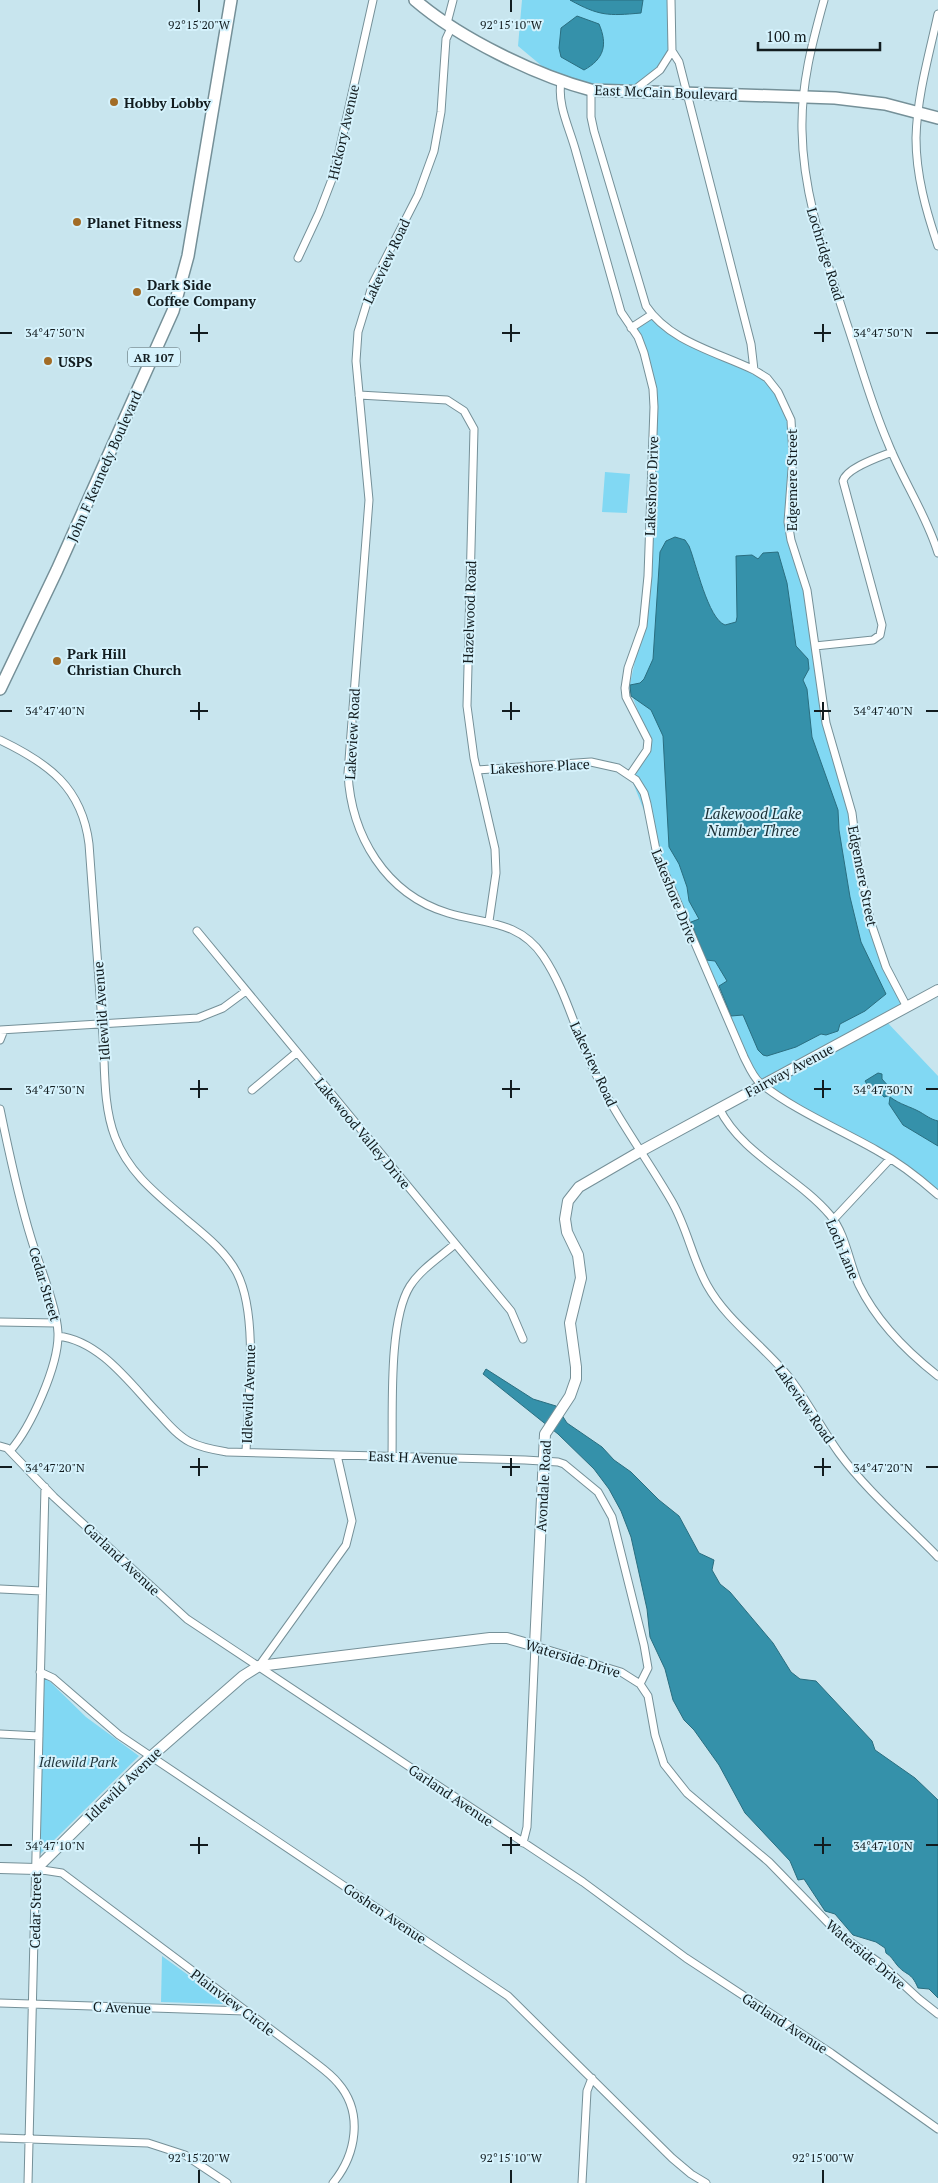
<svg xmlns="http://www.w3.org/2000/svg" width="938" height="2183" font-family="'PT Serif',serif">
	<rect width="100%" height="100%" fill="#c8e5ee"/>
	<!-- green -->
	<path fill="#81d8f3" d="M 522,0 L 672,0 L 670,55 L 636,93 L 561,82 L 518,46 Z
		M 651,315 L 686,340 L 754,370 L 784,400 L 793,456 L 788,522 L 802,571 L 821,699 L 846,787 L 867,907 L 886,967 L 907,1007 L 885,1020 L 938,1076 L 938,1196 L 912,1173 L 760,1083 L 704,964 L 630,775 L 647,750 L 647,734 L 629,688 L 639,643 L 649,539 L 653,389 L 631,328 Z
		M 605,472 L 630,474 L 627,513 L 602,512 Z
		M 40,1672 L 86,1717 L 139,1756 L 40,1854 L 36,1849 Z
		M 162,1956 L 224,2001 L 223,2004 L 161,2002 Z"/>
	<!-- water -->
	<path fill="#3591aa" stroke="#2a6e80" d="M 570,0 L 643,0 L 641,13 C 608,16 599,16 570,0 Z
		M 577,16 L 599,24 C 608,45 604,59 584,70 L 561,57 L 559,48 L 561,28 Z
		M 675,537 L 685,540 L 689,546 C 696,563 708,619 725,625 L 736,622 L 737,617 L 736,556 L 752,555 L 758,559 L 763,553 L 778,552 L 787,583 L 796,646 L 808,659 L 809,669 L 803,680 L 807,689 L 812,737 L 838,810 L 839,830 L 850,897 L 861,942 L 886,994 L 865,1011 L 840,1024 L 838,1031 L 826,1035 L 821,1034 L 796,1047 L 767,1056 L 763,1055 L 758,1050 L 743,1015 L 731,1016 L 719,986 L 727,981 L 715,961 L 706,960 L 691,922 L 699,919 L 689,901 L 687,887 L 679,864 L 669,847 L 663,736 L 651,710 L 631,696 L 630,685 L 640,683 L 644,679 L 653,659 L 660,552 L 666,541 Z
		M 878,1073 L 882,1074 L 882,1079 L 890,1088 L 891,1095 L 884,1097 L 879,1091 L 870,1089 L 865,1081 Z
		M 890,1097 C 901,1105 909,1106 920,1112 C 927,1116 930,1119 938,1121 L 938,1146 L 903,1125 L 889,1104 Z
		M 486,1369 L 533,1399 L 556,1406 L 567,1423 L 602,1447 L 614,1460 L 631,1472 L 659,1500 L 679,1516 L 699,1553 L 714,1560 L 712,1570 L 720,1584 L 730,1592 L 773,1643 L 791,1672 L 800,1679 L 816,1681 L 872,1741 L 875,1750 L 915,1778 L 938,1800 L 938,1998 L 929,1989 L 918,1988 C 911,1971 906,1976 897,1965 C 893,1960 891,1956 886,1953 L 885,1948 L 876,1942 L 853,1935 L 835,1914 L 825,1911 L 804,1879 L 798,1880 L 790,1861 L 745,1813 L 719,1765 L 694,1730 L 684,1720 L 673,1700 L 665,1669 L 650,1637 L 647,1609 L 631,1537 L 621,1511 L 609,1489 L 594,1469 L 558,1434 L 483,1374 Z"/>
	<g fill="none" stroke-linecap="round" stroke-linejoin="round">
		<defs>
			<path id="street" d="M 671,0 L 672,51 L 679,62 L 751,344 L 754,370 L 767,378 L 778,392 L 791,420 L 793,456 L 788,522 L 791,540 L 807,590 L 826,723 L 852,813 L 858,861 L 870,920 L 886,967 L 907,1007
				M 824,0 C 812,43 801,85 802,130 C 803,197 826,258 846,321 C 860,362 871,404 888,443 C 903,481 926,514 938,553
				M 938,14 C 929,55 917,96 916,138 C 916,175 926,211 938,246
				M 447,23 L 453,0
				M 452,26 L 446,39 L 441,112 L 434,151 L 418,195 L 373,283 L 358,332 L 356,361 L 369,500 L 348,773 C 351,835 385,894 448,913 C 483,924 519,920 543,956 C 566,990 575,1031 593,1068 C 614,1115 645,1155 671,1200 C 687,1227 692,1258 707,1285 C 727,1321 762,1344 788,1376 C 807,1400 821,1428 839,1453 C 867,1491 905,1523 938,1557
				M 561,82 C 557,105 570,129 576,152 C 591,206 606,259 621,312 L 638,337 L 644,353 L 653,389 L 654,407 L 648,576 L 643,626 L 628,668 L 625,688 L 626,697 L 648,740 L 647,750 L 630,775
				M 591,90 L 591,117 L 594,131 L 646,306 C 670,342 717,352 754,370
				M 633,91 L 660,70 L 672,51
				M 298,258 L 319,213 L 334,174 L 373,0
				M 631,328 L 651,315
				M 359,395 L 447,400 L 464,411 L 474,429 L 467,706 L 474,758 L 495,849 L 496,873 L 489,921
				M 815,646 L 873,640 L 880,635 L 882,625 L 843,481 C 846,468 879,457 892,452
				M 0,740 C 48,763 82,787 89,844 C 94,908 98,972 103,1036 C 105,1068 103,1106 115,1137 C 129,1174 159,1196 188,1221 C 206,1236 226,1252 237,1273 C 259,1316 248,1403 246,1452
				M 477,770 L 591,762 L 618,768 L 636,780 L 644,793 L 647,804 L 657,855 L 744,1057 C 748,1065 753,1077 760,1083 C 794,1110 837,1128 876,1150 C 898,1162 919,1178 938,1195
				M 197,931 L 511,1311 L 523,1339
				M 0,1030 L 198,1018 L 223,1008 L 246,991
				M 0,1040 L 4,1030
				M 252,1090 L 296,1053
				M 719,1108 C 742,1155 797,1176 830,1215 C 846,1234 849,1263 859,1285 C 877,1322 906,1351 938,1376
				M 0,1109 C 9,1153 18,1196 31,1238 C 39,1265 57,1307 58,1333 C 59,1365 31,1427 10,1451
				M 833,1220 L 890,1159
				M 0,1322 L 56,1323
				M 58,1336 C 101,1341 131,1385 159,1414 C 168,1424 178,1436 190,1442 C 202,1448 215,1450 227,1452 L 525,1460 L 558,1462 L 564,1464 L 598,1492 L 612,1517 L 644,1645 L 648,1668 L 640,1684
				M 0,1446 L 7,1448 L 54,1497 L 187,1619 L 583,1882 L 686,1958 L 831,2053 L 938,2129
				M 392,1456 C 393,1412 388,1321 410,1286 C 421,1269 440,1257 455,1244
				M 0,1589 L 42,1591
				M 259,1666 L 346,1545 L 352,1521 L 337,1455
				M 40,1672 L 53,1678 L 119,1735 L 508,1996 L 672,2158 L 691,2174 L 706,2183
				M 0,1734 L 39,1736
				M 523,1843 L 527,1827 L 535,1646 L 621,1672 L 640,1684 L 648,1696 L 655,1735 L 664,1764 L 687,1793 L 769,1862 L 839,1934 L 881,1964 L 919,1999 L 938,2014
				M 36,1869 L 62,1873 L 309,2058 C 319,2066 330,2073 338,2083 C 364,2113 356,2155 333,2183
				M 0,2003 L 245,2011
				M 0,2138 L 148,2143 L 185,2155 L 227,2183
				M 28,2183 L 45,1487
				M 582,2183 L 587,2091 L 592,2078"/>
			<path id="secondary" d="M 0,1868 L 36,1869 L 139,1767 L 243,1676 L 259,1666 L 490,1638 L 507,1638 L 535,1646 L 545,1434 L 570,1396 L 576,1379 L 576,1367 L 570,1323 L 581,1278 L 578,1255 L 567,1232 L 565,1219 L 568,1201 L 579,1187 L 641,1151 L 938,990"/>
			<path id="primary" d="M 415,0 C 459,38 535,75 591,90 L 835,98 L 885,104 L 938,118
				M 0,689 L 57,570 L 173,311 L 188,256 L 231,0"/>
		</defs>
		<!-- street casing -->
		<use href="#street" stroke="#759098" stroke-width="9"/>
		<!-- secondary casing -->
		<use href="#secondary" stroke="#759098" stroke-width="12"/>
		<!-- primary casing -->
		<use href="#primary" stroke="#759098" stroke-width="14"/>
		<!-- street -->
		<use href="#street" stroke="#fff" stroke-width="7"/>
		<!-- secondary -->
		<use href="#secondary" stroke="#fff" stroke-width="10"/>
		<!-- primary -->
		<use href="#primary" stroke="#fff" stroke-width="11"/>
	</g>
	<!-- ticks -->
	<path fill="none" stroke="#121c1f" stroke-width="2" d="M 199,0 L 199,12M 511,0 L 511,12M 199,324 L 199,342M 511,324 L 511,342M 823,324 L 823,342M 0,333 L 12,333M 190,333 L 208,333M 502,333 L 520,333M 814,333 L 831,333M 926,333 L 938,333M 199,702 L 199,720M 511,702 L 511,720M 823,702 L 823,720M 0,711 L 12,711M 190,711 L 208,711M 502,711 L 520,711M 814,711 L 831,711M 926,711 L 938,711M 199,1080 L 199,1098M 511,1080 L 511,1098M 823,1080 L 823,1098M 0,1089 L 12,1089M 190,1089 L 208,1089M 502,1089 L 520,1089M 814,1089 L 831,1089M 926,1089 L 938,1089M 199,1458 L 199,1476M 511,1458 L 511,1476M 823,1458 L 823,1476M 0,1467 L 12,1467M 190,1467 L 208,1467M 502,1467 L 520,1467M 814,1467 L 831,1467M 926,1467 L 938,1467M 199,1837 L 199,1854M 511,1837 L 511,1854M 823,1837 L 823,1854M 0,1845 L 12,1845M 190,1845 L 208,1845M 502,1845 L 520,1845M 814,1845 L 831,1845M 926,1845 L 938,1845M 199,2170 L 199,2183M 511,2170 L 511,2183M 823,2170 L 823,2183"/>
	<!-- markers -->
	<g fill="#a26c26" stroke="#d5f2fc" stroke-width="2">
		<circle cx="114" cy="102" r="5"/>
		<circle cx="77" cy="222" r="5"/>
		<circle cx="137" cy="292" r="5"/>
		<circle cx="48" cy="361" r="5"/>
		<circle cx="57" cy="661" r="5"/>
	</g>
	<g text-anchor="middle" dominant-baseline="central" stroke-width="4" stroke-linejoin="round" paint-order="stroke">
		<!-- shield labels -->
		<rect fill="#d5f2fc" stroke="#4c5c61" stroke-width="1" x="128" y="347.5" width="52" height="19" rx="4"/>
		<g font-size="12" font-weight="bold" fill="#121c1f">
			<text x="154" y="357">AR 107</text>
		</g>
		<!-- street labels -->
		<g font-size="14" fill="#121c1f" stroke="#d5f2fc">
			<text transform="translate(666 92) rotate(2)">East McCain Boulevard</text>
			<text transform="translate(343 132) rotate(-77)">Hickory Avenue</text>
			<text transform="translate(826 254) rotate(73)">Lochridge Road</text>
			<text transform="translate(386 261) rotate(-65)">Lakeview Road</text>
			<text transform="translate(104 466) rotate(-66)">John F Kennedy Boulevard</text>
			<text transform="translate(791 480) rotate(-90)">Edgemere Street</text>
			<text transform="translate(651 486) rotate(-88)">Lakeshore Drive</text>
			<text transform="translate(469 612) rotate(-88)">Hazelwood Road</text>
			<text transform="translate(352 734) rotate(-87)">Lakeview Road</text>
			<text transform="translate(540 766) rotate(-3)">Lakeshore Place</text>
			<text transform="translate(863 876) rotate(79)">Edgemere Street</text>
			<text transform="translate(675 896) rotate(68)">Lakeshore Drive</text>
			<text transform="translate(101 1011) rotate(-94)">Idlewild Avenue</text>
			<text transform="translate(594 1064) rotate(65)">Lakeview Road</text>
			<text transform="translate(789 1070) rotate(-28)">Fairway Avenue</text>
			<text transform="translate(363 1133) rotate(50)">Lakewood Valley Drive</text>
			<text transform="translate(843 1249) rotate(67)">Loch Lane</text>
			<text transform="translate(45 1284) rotate(73)">Cedar Street</text>
			<text transform="translate(248 1394) rotate(-88)">Idlewild Avenue</text>
			<text transform="translate(805 1404) rotate(55)">Lakeview Road</text>
			<text transform="translate(413 1457) rotate(2)">East H Avenue</text>
			<text transform="translate(543 1486) rotate(-87)">Avondale Road</text>
			<text transform="translate(122 1559) rotate(43)">Garland Avenue</text>
			<text transform="translate(573 1658) rotate(17)">Waterside Drive</text>
			<text transform="translate(123 1784) rotate(-44)">Idlewild Avenue</text>
			<text transform="translate(451 1795) rotate(34)">Garland Avenue</text>
			<text transform="translate(35 1910) rotate(-89)">Cedar Street</text>
			<text transform="translate(385 1913) rotate(34)">Goshen Avenue</text>
			<text transform="translate(866 1954) rotate(40)">Waterside Drive</text>
			<text transform="translate(233 2002) rotate(37)">Plainview Circle</text>
			<text transform="translate(122 2007) rotate(2)">C Avenue</text>
			<text transform="translate(785 2023) rotate(33)">Garland Avenue</text>
		</g>
		<!-- poi labels -->
		<g font-size="14" font-weight="bold" fill="#121c1f" stroke="#d5f2fc" text-anchor="start">
			<text x="124" y="102">Hobby Lobby</text>
			<text x="87" y="222">Planet Fitness</text>
			<text x="147" y="284">Dark Side<tspan x="147" dy="16">Coffee Company</tspan></text>
			<text x="58" y="361">USPS</text>
			<text x="67" y="653">Park Hill<tspan x="67" dy="16">Christian Church</tspan></text>
		</g>
		<!-- park labels -->
		<g font-size="14" font-style="italic" fill="#1c3137" stroke="#d5f2fc">
			<text x="78" y="1761">Idlewild Park</text>
		</g>
		<!-- water labels -->
		<g font-size="15" font-style="italic" fill="#192e34" stroke="#d5f2fc">
			<text x="753" y="813">Lakewood Lake<tspan x="753" dy="17">Number Three</tspan></text>
		</g>
	</g>
	<g font-size="12" text-anchor="middle" fill="#121c1f" stroke="#d5f2fc" stroke-width="4" stroke-linejoin="round" paint-order="stroke">
		<text x="199" y="29">92°15'20"W</text>
		<text x="511" y="29">92°15'10"W</text>
		<text x="55" y="337">34°47'50"N</text>
		<text x="883" y="337">34°47'50"N</text>
		<text x="55" y="715">34°47'40"N</text>
		<text x="883" y="715">34°47'40"N</text>
		<text x="55" y="1094">34°47'30"N</text>
		<text x="883" y="1094">34°47'30"N</text>
		<text x="55" y="1472">34°47'20"N</text>
		<text x="883" y="1472">34°47'20"N</text>
		<text x="55" y="1850">34°47'10"N</text>
		<text x="883" y="1850">34°47'10"N</text>
		<text x="199" y="2162">92°15'20"W</text>
		<text x="511" y="2162">92°15'10"W</text>
		<text x="823" y="2162">92°15'00"W</text>
	</g>
	<!-- scale -->
	<path d="M758 42v8h122v-8" fill="none" stroke="#121c1f" stroke-width="2.5"/>
	<text x="766" y="42" font-size="15" fill="#121c1f" stroke="#d5f2fc" stroke-width="4" paint-order="stroke">100 m</text>
</svg>
